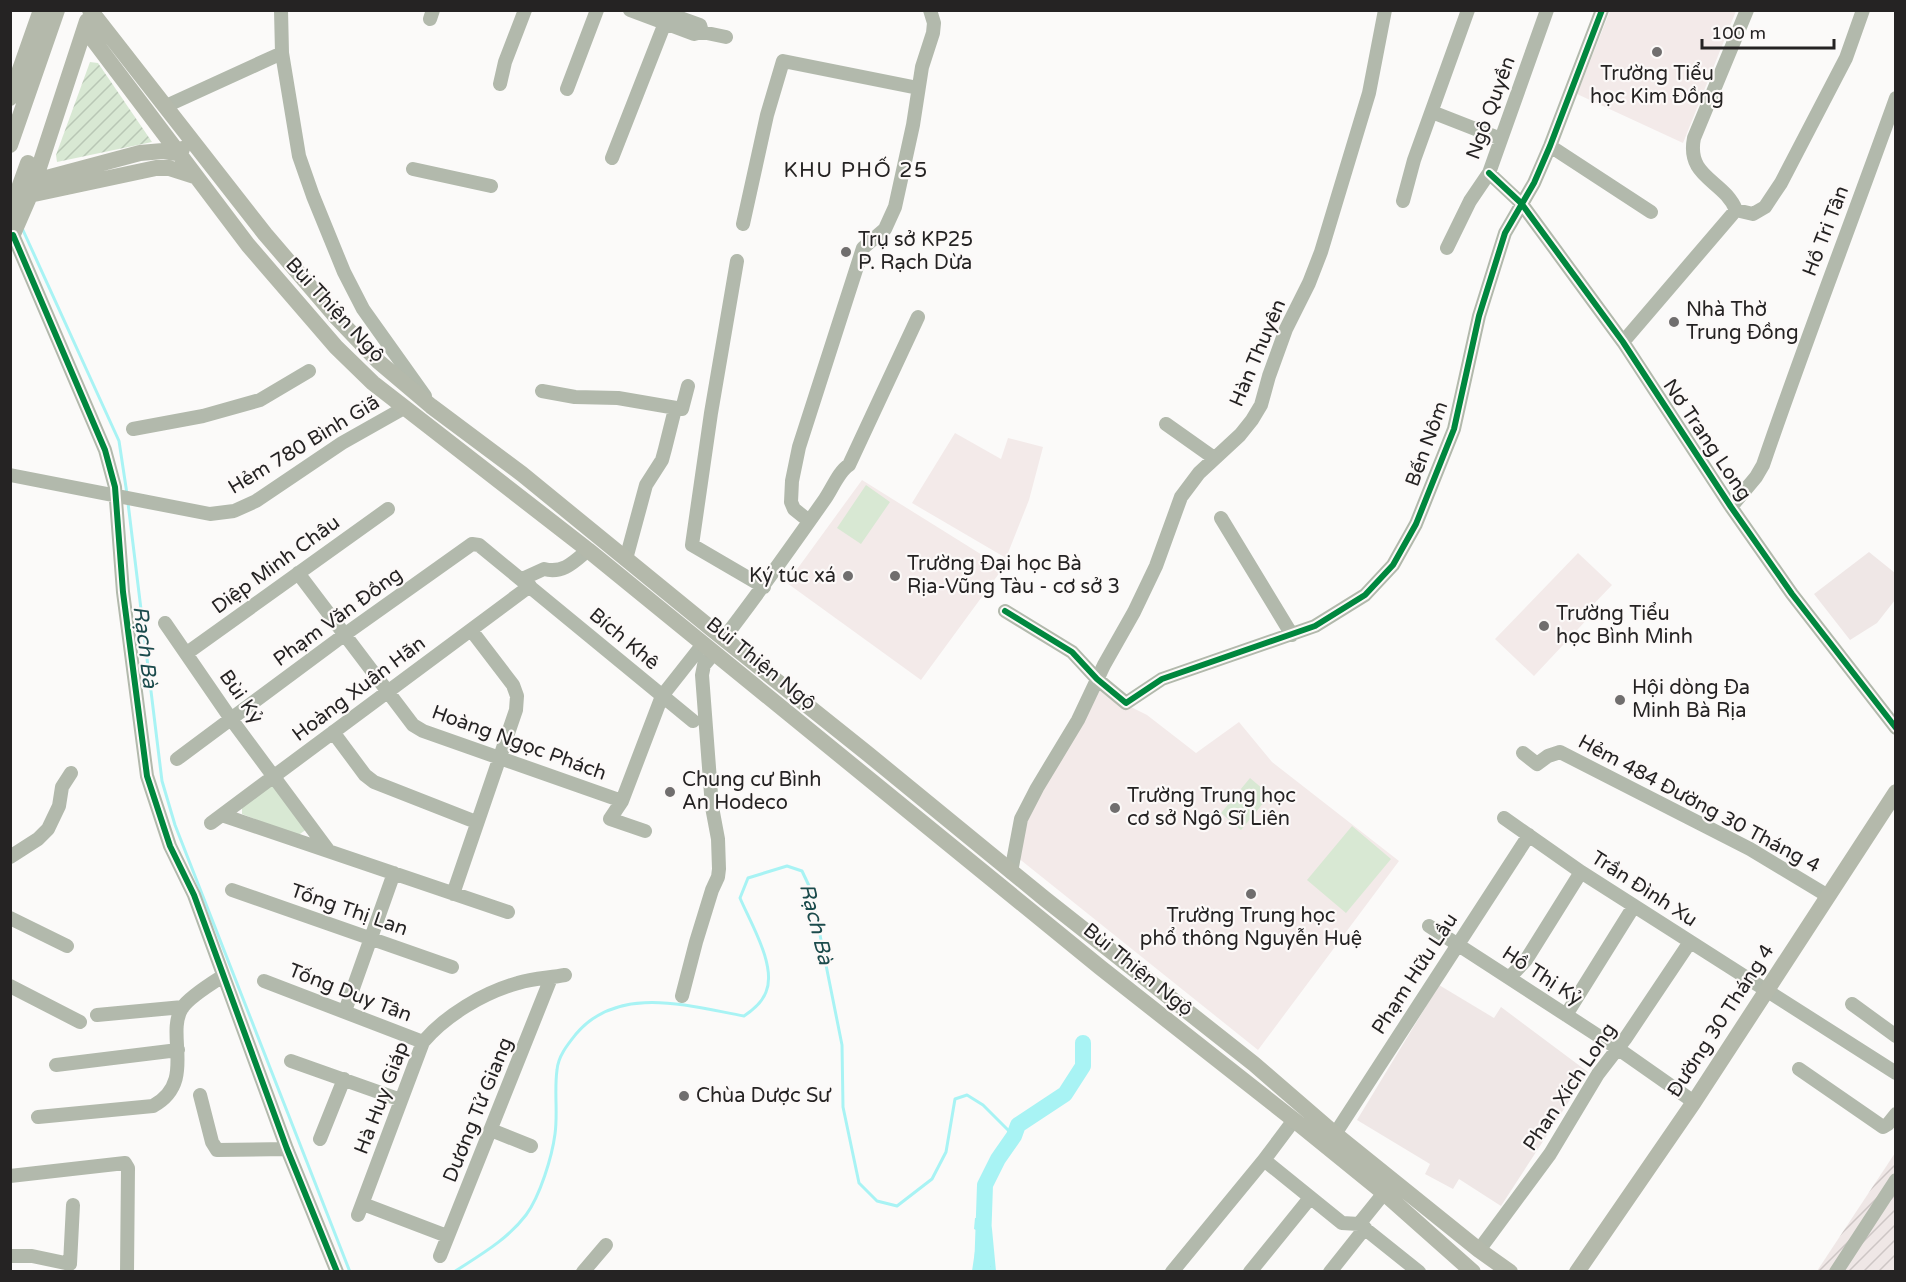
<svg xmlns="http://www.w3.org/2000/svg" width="1906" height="1282" font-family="'Varela Round',sans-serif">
	<defs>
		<pattern id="industrial-furrows" width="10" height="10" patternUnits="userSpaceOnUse" patternTransform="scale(1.5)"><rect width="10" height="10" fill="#efe7e6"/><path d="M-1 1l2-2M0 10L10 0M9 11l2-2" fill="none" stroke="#cdc6c5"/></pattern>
		<pattern id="garden-furrows" width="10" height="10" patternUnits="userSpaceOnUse" patternTransform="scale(1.5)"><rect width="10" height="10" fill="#d8e8d3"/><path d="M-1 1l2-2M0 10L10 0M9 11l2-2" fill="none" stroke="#b9c7b5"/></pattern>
		<pattern id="water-ripples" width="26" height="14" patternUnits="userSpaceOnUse" patternTransform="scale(1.5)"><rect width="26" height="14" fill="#a8f3f4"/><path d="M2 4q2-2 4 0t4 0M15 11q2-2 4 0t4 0" fill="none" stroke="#90d0d1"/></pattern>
	</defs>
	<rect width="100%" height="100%" fill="#fbfaf9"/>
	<!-- built -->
	<path fill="#efe7e6" d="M 1869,552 L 1895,573 L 1895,600 L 1877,623 L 1850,640 L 1814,594 Z
		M 1439,985 L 1494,1018 L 1501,1007 L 1588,1072 L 1501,1206 L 1459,1179 L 1453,1189 L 1425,1174 L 1430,1164 L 1357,1120 Z"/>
	<!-- industrial -->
	<path fill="url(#industrial-furrows)" d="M 1895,1153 L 1895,1271 L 1817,1271 Z"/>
	<!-- education -->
	<path fill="#f3eae9" d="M 1610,11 L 1736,11 L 1683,143 L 1577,94 Z
		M 955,433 L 1001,459 L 1008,438 L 1043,447 L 1029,500 L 1006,558 L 912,503 Z
		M 862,480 L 1003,568 L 921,680 L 787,583 Z
		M 1578,553 L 1612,585 L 1589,609 L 1593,613 L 1534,676 L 1495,639 Z
		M 1100,686 L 1123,703 L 1147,715 L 1196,753 L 1239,722 L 1272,762 L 1399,861 L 1258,1050 L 1017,857 L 1023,826 Z"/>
	<!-- park -->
	<path fill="#d8e8d3" d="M 866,485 L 890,502 L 861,544 L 837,528 Z
		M 1250,778 L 1270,795 L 1241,830 L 1221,813 Z
		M 270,784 L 277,789 L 307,829 L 297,836 L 242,814 L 242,807 Z
		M 1352,826 L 1391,859 L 1346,913 L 1307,880 Z"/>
	<!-- garden -->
	<path fill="url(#garden-furrows)" d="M 90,62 L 98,63 L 152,142 L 57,162 L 56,155 Z"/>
	<!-- water -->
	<path fill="url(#water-ripples)" d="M 975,1218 L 989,1218 L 992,1229 L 996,1271 L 972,1271 L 978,1231 L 974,1229 Z"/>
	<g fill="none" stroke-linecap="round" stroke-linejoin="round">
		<!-- stream -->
		<path stroke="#a8f3f4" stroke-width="3" d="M 22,228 L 119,441 L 127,494
			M 128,503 L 162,781 L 175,825 L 350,1272
			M 454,1272 C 480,1255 507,1240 526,1215 C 540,1196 552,1157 555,1134 C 558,1113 554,1091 557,1070 C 558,1056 568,1044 576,1034 C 618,984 689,1006 744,1016 C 753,1010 762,1003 766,992 C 777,966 750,922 740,898 L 748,878 L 787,866 L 802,871 L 811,890 L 842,1045 L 843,1107 L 859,1183 L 877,1201 L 897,1206 L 932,1179 L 946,1152 L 955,1099 L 967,1095 L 983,1105 L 1014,1136"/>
		<!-- river -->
		<path stroke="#a8f3f4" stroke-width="16" d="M 982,1272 L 985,1185 L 998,1159 L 1014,1136 L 1018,1125 L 1065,1094 L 1083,1066 L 1083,1043"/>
		<!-- minor -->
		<path stroke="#b2b9ac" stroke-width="14" d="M 281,10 L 282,53 L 299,156 L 313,196 L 344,272 L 363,309 L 425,396
			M 630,10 L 694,34 L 702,32 L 726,37
			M 661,11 L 700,25 L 702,32
			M 430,19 L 433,10
			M 500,84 L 505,62 L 525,10
			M 567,89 L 597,10
			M 166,106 L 282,53
			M 1432,112 L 1501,139
			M 1550,146 L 1651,212
			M 612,158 L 670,10
			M 413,169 L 491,186
			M 1489,173 L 1521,203 L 1557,252 L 1623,342 L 1731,507 L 1792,594 L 1896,728
			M 1403,201 L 1414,160 L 1468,10
			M 1736,210 C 1724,180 1686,178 1694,138 L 1747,10
			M 743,224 L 767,115 L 783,61 L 918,88
			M 13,235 L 105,450 L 115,487 L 123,592 L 147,776 L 170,846 L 194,895 L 287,1149 L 337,1272
			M 1447,248 L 1470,201 L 1489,173 L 1547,10
			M 737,261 L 711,413 L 692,545 L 764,587
			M 1623,342 L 1736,210 L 1753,214 L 1765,207 L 1781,183 L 1846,58 L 1863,10
			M 542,391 L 575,397 L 618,398 L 682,409 L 688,386
			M 1166,424 L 1214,458
			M 133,429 L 203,416 L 260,400 L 309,371
			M 10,475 L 210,514 L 234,511 L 256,501 L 342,443 L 404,408
			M 1731,507 L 1756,477 L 1763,465 C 1805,342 1852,221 1896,98
			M 1221,518 L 1292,635
			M 809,521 L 794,509 L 791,502 L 792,481 L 799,447 L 863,248 L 885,229 L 895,207 L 913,125 L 922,67 L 933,33 L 934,23 L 930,10
			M 626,559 L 646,485 L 662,460 L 665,449 L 675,409
			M 298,573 L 413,725 L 423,731 L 622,801
			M 522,579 L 544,569 C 563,574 574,562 588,550
			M 1005,611 L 1072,652 L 1097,679 L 1126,703 L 1162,679 L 1315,626 L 1365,595 L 1393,565 L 1416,524 L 1454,429 L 1479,316 L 1505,233 L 1534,183 L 1550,146 L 1602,10
			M 165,623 L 231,719 L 328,850
			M 724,638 C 759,593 792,546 825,499 C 832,489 839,471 849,465 L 918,317
			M 187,653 L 388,509
			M 333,732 L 365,775 L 374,782 L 476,822
			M 1523,753 L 1537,764 L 1548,756 L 1560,752 L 1750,849 L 1828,896
			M 177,759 L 344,635 L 472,544 L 479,545 L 693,721
			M 222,815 L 508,912
			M 1504,818 L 1581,872 L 1896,1073
			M 211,823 L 530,586
			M 645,831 L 610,819 L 622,801 L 662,696 L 703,644
			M 10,857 L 38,839 L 48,829 L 59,806 L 62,787 L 71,773
			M 1011,872 L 1021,819 L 1037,788 L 1078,720 L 1104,665 L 1134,612 L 1156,566 L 1181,497 L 1199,473 L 1240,435 L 1252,420 L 1261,405 L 1269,376 L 1286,329 L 1309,283 L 1321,252 L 1369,93 L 1385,10
			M 232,890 L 452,967
			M 453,894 L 516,710 L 517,696 L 513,685 L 471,630
			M 10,918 L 67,946
			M 1429,926 L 1617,1048 L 1694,1102
			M 1509,978 L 1526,960 L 1581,872
			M 264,981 L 423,1042
			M 10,986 L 80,1022
			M 682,996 L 696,942 L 712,890 L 718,877 L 719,869 L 718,839 L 712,807 L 702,675 L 704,665 L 714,653
			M 1852,1004 L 1896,1036
			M 345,1011 L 394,873
			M 97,1015 L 183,1007
			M 1566,1015 L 1634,906
			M 291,1061 L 401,1100
			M 56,1065 L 178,1050
			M 1799,1069 L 1883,1127 L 1888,1124 L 1896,1114
			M 200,1095 L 212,1142 L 217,1150 L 287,1149
			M 38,1117 L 153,1106 C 197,1082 165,1035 182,1008 C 189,997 212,983 223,976
			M 491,1130 L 531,1146
			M 1335,1134 L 1529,835
			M 320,1139 L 344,1079
			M 1264,1160 L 1342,1223 L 1359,1224 L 1384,1193
			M 10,1176 L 125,1163 L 128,1168 L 127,1272
			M 363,1204 L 447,1236
			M 358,1215 L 423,1042 C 446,1015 483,993 518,983 C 533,978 549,978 565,975
			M 1359,1224 L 1419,1272
			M 1479,1250 L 1550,1154 L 1598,1074 L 1625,1039 L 1690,942
			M 10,1256 L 32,1256 L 70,1264 L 73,1205
			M 440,1256 L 551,978
			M 583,1272 L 606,1245
			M 1172,1272 L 1264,1160 L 1294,1120
			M 1250,1272 L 1310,1198
			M 1330,1272 L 1365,1228
			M 1836,1272 L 1896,1180"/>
		<!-- major -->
		<path stroke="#b4b9ab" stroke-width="16" d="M 90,10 L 265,234 L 337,318 L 379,362 L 431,406 L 522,474 L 713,630 L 868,754 L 1045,899 L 1254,1064 L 1335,1134 L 1479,1250 L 1510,1272
			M 85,29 L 248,245 L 336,347 L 373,383 L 588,550 L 1101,968 L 1294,1120 L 1384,1193 L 1473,1272
			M 10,98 L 41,10
			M 10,145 L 57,10
			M 24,184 L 140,153 L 163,151 L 177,153 L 182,149
			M 20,197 L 156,168 L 169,168 L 194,176
			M 10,213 L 28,163
			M 10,241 L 30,195 L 87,21
			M 1577,1272 L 1694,1102 L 1896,792"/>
		<defs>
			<path id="cycleway" d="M 1489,173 L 1521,203 L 1557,252 L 1623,342 L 1731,507 L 1792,594 L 1896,728
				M 13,235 L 105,450 L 115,487 L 123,592 L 147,776 L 170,846 L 194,895 L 287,1149 L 337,1272
				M 1005,611 L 1072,652 L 1097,679 L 1126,703 L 1162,679 L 1315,626 L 1365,595 L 1393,565 L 1416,524 L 1454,429 L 1479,316 L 1505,233 L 1534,183 L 1550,146 L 1602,10"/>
		</defs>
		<!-- cycleway casing -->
		<use href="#cycleway" stroke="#fcf9f8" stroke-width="10"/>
		<!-- cycleway -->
		<use href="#cycleway" stroke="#00873e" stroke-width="6"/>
	</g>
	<!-- markers -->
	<g fill="#706e6e" stroke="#fcf9f8" stroke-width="2">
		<circle cx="1657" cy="52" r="6"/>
		<circle cx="846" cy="252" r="6"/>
		<circle cx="1674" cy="322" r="6"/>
		<circle cx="848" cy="576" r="6"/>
		<circle cx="895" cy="576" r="6"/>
		<circle cx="1544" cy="626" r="6"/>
		<circle cx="1620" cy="700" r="6"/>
		<circle cx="670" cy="792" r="6"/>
		<circle cx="1115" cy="808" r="6"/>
		<circle cx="1251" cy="894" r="6"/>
		<circle cx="684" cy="1096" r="6"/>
	</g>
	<g text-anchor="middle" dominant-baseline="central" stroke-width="4.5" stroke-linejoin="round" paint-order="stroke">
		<!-- poi labels -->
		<g font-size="20" fill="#252323" stroke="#fcf9f8" text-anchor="start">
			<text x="1657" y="74" text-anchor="middle">Trường Tiểu<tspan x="1657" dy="23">học Kim Đồng</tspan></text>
			<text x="858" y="240">Trụ sở KP25<tspan x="858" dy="23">P. Rạch Dừa</tspan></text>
			<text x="1686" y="310">Nhà Thờ<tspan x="1686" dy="23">Trung Đồng</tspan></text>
			<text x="907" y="564">Trường Đại học Bà<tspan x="907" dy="23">Rịa-Vũng Tàu - cơ sở 3</tspan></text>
			<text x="836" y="576" text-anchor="end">Ký túc xá</text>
			<text x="1556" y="614">Trường Tiểu<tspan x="1556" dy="23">học Bình Minh</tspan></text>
			<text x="1632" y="688">Hội dòng Đa<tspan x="1632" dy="23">Minh Bà Rịa</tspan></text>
			<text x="682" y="780">Chung cư Bình<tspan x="682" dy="23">An Hodeco</tspan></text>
			<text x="1127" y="796">Trường Trung học<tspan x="1127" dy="23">cơ sở Ngô Sĩ Liên</tspan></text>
			<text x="1251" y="916" text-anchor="middle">Trường Trung học<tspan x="1251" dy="23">phổ thông Nguyễn Huệ</tspan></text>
			<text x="696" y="1096">Chùa Dược Sư</text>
		</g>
		<!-- street labels -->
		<g font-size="20" fill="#252323" stroke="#fcf9f8">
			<text transform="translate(1491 108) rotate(-70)">Ngô Quyền</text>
			<text transform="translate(1826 231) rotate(-69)">Hồ Tri Tân</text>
			<text transform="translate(335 310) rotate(47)">Bùi Thiện Ngộ</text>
			<text transform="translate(1258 353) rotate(-67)">Hàn Thuyên</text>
			<text transform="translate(1707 440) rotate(56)">Nơ Trang Long</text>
			<text transform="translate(1427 444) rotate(-70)">Bến Nôm</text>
			<text transform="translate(304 445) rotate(-31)">Hẻm 780 Bình Giã</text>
			<text transform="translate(276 565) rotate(-36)">Diệp Minh Châu</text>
			<text transform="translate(338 617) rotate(-36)">Phạm Văn Đồng</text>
			<text transform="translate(624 639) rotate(40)">Bích Khê</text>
			<text transform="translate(761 664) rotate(39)">Bùi Thiện Ngộ</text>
			<text transform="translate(359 689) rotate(-37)">Hoàng Xuân Hãn</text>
			<text transform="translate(241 697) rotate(55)">Bùi Kỷ</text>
			<text transform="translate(519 743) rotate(20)">Hoàng Ngọc Phách</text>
			<text transform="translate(1699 804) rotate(28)">Hẻm 484 Đường 30 Tháng 4</text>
			<text transform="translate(1644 889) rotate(33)">Trần Đình Xu</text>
			<text transform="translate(349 910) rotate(19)">Tống Thị Lan</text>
			<text transform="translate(1138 970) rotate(39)">Bùi Thiện Ngộ</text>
			<text transform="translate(1415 974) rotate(-57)">Phạm Hữu Lầu</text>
			<text transform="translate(1542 976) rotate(33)">Hồ Thị Kỷ</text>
			<text transform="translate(350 993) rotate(21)">Tống Duy Tân</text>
			<text transform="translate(1721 1021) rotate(-57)">Đường 30 Tháng 4</text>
			<text transform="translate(1570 1087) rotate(-56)">Phan Xích Long</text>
			<text transform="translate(382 1098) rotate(-69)">Hà Huy Giáp</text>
			<text transform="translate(478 1110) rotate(-68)">Dương Tử Giang</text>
		</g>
		<!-- neighbourhood labels -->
		<g font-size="21" letter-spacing="1.5" fill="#252323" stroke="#fcf9f8">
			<text x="856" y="170">KHU PHỐ 25</text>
		</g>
		<!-- water labels -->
		<g font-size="21" font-style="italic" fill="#1b4b4c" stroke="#fcf9f8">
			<text transform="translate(145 647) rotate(83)">Rạch Bà</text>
			<text transform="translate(816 924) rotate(76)">Rạch Bà</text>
		</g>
	</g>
	<!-- border -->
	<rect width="1906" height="1282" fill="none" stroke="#252323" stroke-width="24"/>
	<!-- scale -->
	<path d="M1702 39v9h132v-9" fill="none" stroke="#252323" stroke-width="3"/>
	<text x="1711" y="39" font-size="18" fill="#252323" stroke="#fcf9f8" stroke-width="4.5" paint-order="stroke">100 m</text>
</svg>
